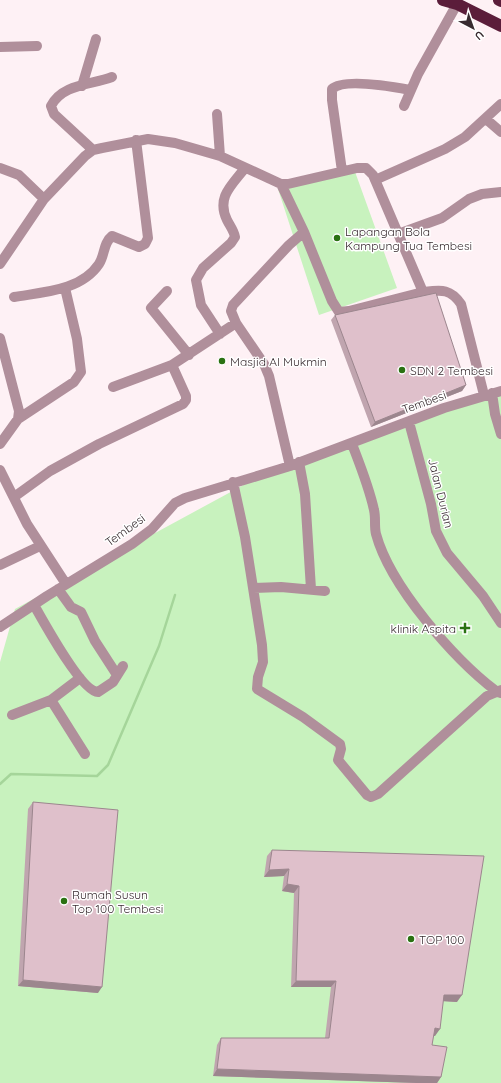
<svg xmlns="http://www.w3.org/2000/svg" width="501" height="1083" font-family="Quicksand,sans-serif">
	<rect width="100%" height="100%" fill="#fef1f5"/>
	<!-- green -->
	<path fill="#c8f2be" d="M 354,169 L 397,288 L 319,315 L 278,189 Z
		M 501,392 L 501,1083 L 0,1083 L 0,662 L 15,609 L 286,462 L 480,395 Z"/>
	<g fill="none" stroke-linecap="round" stroke-linejoin="round">
		<!-- stream -->
		<path stroke="#a5d59a" stroke-width="2.5" d="M 0,784 L 11,774 L 97,776 L 108,765 L 159,646 L 175,595"/>
		<!-- minor -->
		<path stroke="#b08f9b" stroke-width="10" d="M 0,47 L 37,46
			M 82,86 L 96,39
			M 404,106 L 418,74 L 457,4
			M 217,114 L 220,156
			M 486,119 L 501,132
			M 93,150 L 54,114 L 51,106 C 62,84 91,85 112,77
			M 0,168 L 19,175 L 44,199
			M 342,171 L 332,100 L 332,89 C 344,78 394,87 410,90
			M 375,180 L 445,149 L 465,137 L 501,104
			M 304,232 L 332,301 L 339,312 L 349,311 L 423,292
			M 398,234 L 442,218 L 469,199 L 482,194 L 501,192
			M 0,264 L 44,199 L 85,156 L 93,150 L 102,148 L 148,139 L 175,143 L 220,156 L 281,184 L 288,184 L 357,168 L 366,168 L 373,175 L 423,292 C 441,290 450,288 461,304 L 484,395
			M 167,291 L 151,308 L 189,355
			M 14,297 C 43,292 81,291 99,264 C 105,255 103,243 112,236 L 139,247 L 145,244 L 148,238 L 136,140
			M 236,323 L 231,311 L 233,305 L 289,245 L 304,232 L 281,184
			M 220,334 L 201,305 L 196,280 L 203,268 L 231,243 L 235,237 C 234,231 230,226 227,220 C 216,197 232,185 245,168
			M 0,338 L 19,411 L 18,419 L 0,444
			M 113,387 L 172,365
			M 492,393 L 495,414 L 501,434
			M 18,419 L 74,382 L 81,372 L 77,339 L 65,288
			M 409,422 L 431,504 L 436,531 L 447,553 L 483,596 L 501,623
			M 352,444 C 360,465 369,487 374,510 C 376,518 374,526 376,534 C 390,586 454,659 496,691 L 501,693
			M 299,462 L 305,494 L 311,589
			M 0,470 L 27,524 L 66,584
			M 233,482 L 245,537 L 262,645 L 263,662 L 258,677 L 257,689 L 303,717 L 340,744 L 341,749 L 338,760 L 367,795 L 371,797 L 378,794 L 487,696 L 501,690
			M 14,497 L 50,471 L 99,444 L 183,404 L 186,400 L 186,396 L 172,365 L 236,323 L 264,364 L 269,376 L 290,466
			M 0,565 L 40,546
			M 253,588 L 281,587 L 325,591
			M 58,589 L 71,607 L 81,612 L 95,641 L 117,675
			M 34,605 C 43,621 82,692 98,692 L 113,682 L 123,666
			M 0,627 L 47,596 L 132,544 L 152,529 L 175,503 L 185,498 L 290,466 L 444,408 L 501,391
			M 51,700 L 85,754
			M 12,715 L 51,700 L 80,678"/>
		<!-- highway -->
		<path stroke="#5b1d3a" stroke-width="12" d="M 443,0 L 457,4 L 501,26
			M 499,0 L 501,1"/>
	</g>
	<!-- wall -->
	<path fill="#c0a5af" d="M 335,315 L 466,385 L 462,391 L 371,427 L 331,320 Z
		M 33,802 L 98,993 L 18,986 L 28,809 Z
		M 272,850 L 457,1002 L 443,1001 L 435,1036 L 433,1036 L 432,1045 L 441,1077 L 437,1083 L 417,1083 L 213,1076 L 217,1045 L 221,1038 L 325,1038 L 331,987 L 291,987 L 294,893 L 282,891 L 284,876 L 264,877 L 267,856 Z"/>
	<!-- shaded-wall -->
	<path fill="#9c868e" d="M 466,385 L 462,391 L 371,427 L 375,422 Z
		M 289,869 L 284,876 L 264,877 L 269,870 Z
		M 287,884 L 299,886 L 294,893 L 282,891 Z
		M 23,980 L 102,987 L 98,993 L 18,986 Z
		M 296,981 L 336,981 L 331,987 L 291,987 Z
		M 444,995 L 462,995 L 457,1002 L 440,1001 Z
		M 435,1028 L 440,1029 L 435,1036 L 430,1035 Z
		M 217,1069 L 441,1077 L 437,1083 L 417,1083 L 213,1076 Z"/>
	<!-- building -->
	<path fill="#dfc0cb" stroke="#9c868e" d="M 436,293 L 466,385 L 375,422 L 335,315 Z
		M 33,802 L 118,810 L 102,987 L 23,980 Z
		M 272,850 L 484,856 L 462,995 L 444,995 L 440,1029 L 435,1028 L 432,1045 L 447,1047 L 441,1077 L 217,1069 L 221,1038 L 329,1038 L 336,981 L 296,981 L 299,886 L 287,884 L 289,869 L 269,870 Z"/>
	<!-- markers -->
	<g fill="#2a7112" stroke="#fff" stroke-width="1.5">
		<circle cx="337" cy="238" r="4"/>
		<circle cx="222" cy="361" r="4"/>
		<circle cx="402" cy="370" r="4"/>
		<path d="M463 622h4v4h4v4h-4v4h-4v-4h-4v-4h4z"/>
		<circle cx="64" cy="901" r="4"/>
		<circle cx="411" cy="939" r="4"/>
	</g>
	<g text-anchor="middle" dominant-baseline="central" stroke-width="3" stroke-linejoin="round" paint-order="stroke">
		<!-- poi labels -->
		<g font-size="12" fill="#382b30" stroke="#fff" text-anchor="start">
			<text x="345" y="231">Lapangan Bola<tspan x="345" dy="14">Kampung Tua Tembesi</tspan></text>
			<text x="230" y="361">Masjid Al Mukmin</text>
			<text x="410" y="370">SDN 2 Tembesi</text>
			<text x="456" y="628" text-anchor="end">klinik Aspita</text>
			<text x="72" y="894">Rumah Susun<tspan x="72" dy="14">Top 100 Tembesi</tspan></text>
			<text x="419" y="939">TOP 100</text>
		</g>
		<!-- street labels -->
		<g font-size="12" fill="#382b30" stroke="#fff">
			<text transform="translate(424 402) rotate(-20)">Tembesi</text>
			<text transform="translate(441 493) rotate(76)">Jalan Durian</text>
			<text transform="translate(125 530) rotate(-36)">Tembesi</text>
		</g>
	</g>
	<!-- north arrow -->
	<g transform="translate(473 28) rotate(139)" stroke="#ffffff" stroke-width="3" paint-order="stroke">
	<path d="M0-3L7 15L0 10L-7 15Z" fill="#382b30"/>
	<text y="-6" font-size="11" font-weight="bold" text-anchor="middle" fill="#382b30">U</text>
	</g>
</svg>
